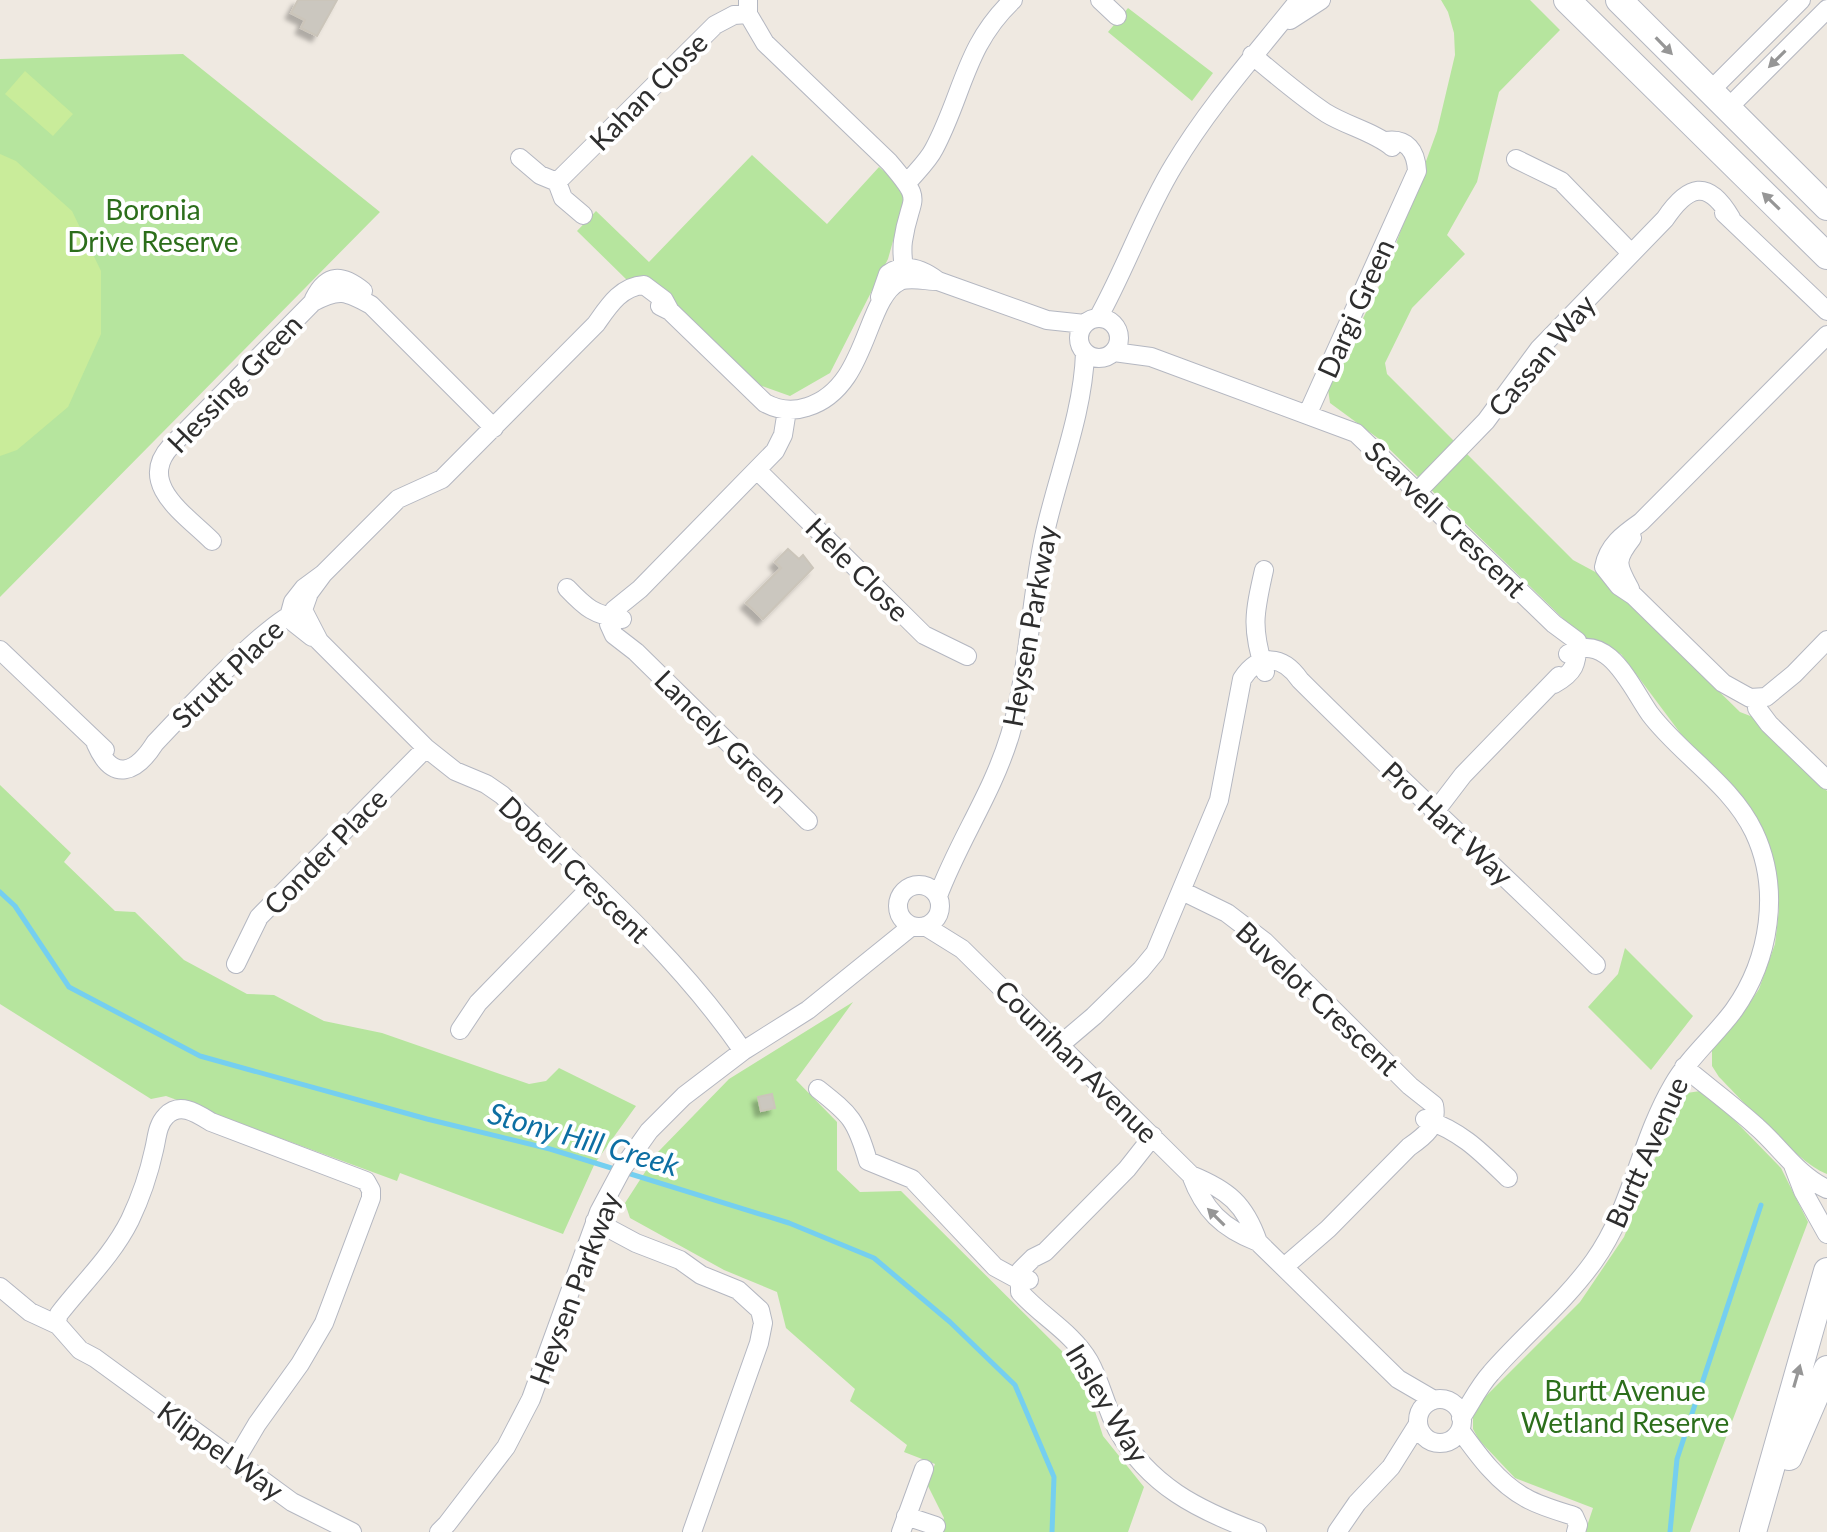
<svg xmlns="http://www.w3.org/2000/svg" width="1827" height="1532" font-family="Lato,sans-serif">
	<defs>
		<filter id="shadow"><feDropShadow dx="-5.5" dy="5.5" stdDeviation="2" flood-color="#0004"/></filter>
	</defs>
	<rect width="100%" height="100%" fill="#efe9e1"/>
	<!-- green -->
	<path fill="#b6e59e" d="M 1441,0 L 1530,0 L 1560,30 L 1499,92 L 1477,182 L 1447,235 L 1465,254 L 1412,308 L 1385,363 L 1387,374 L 1573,560 L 1599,574 L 1740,712 L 1758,719 L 1774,739 L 1827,791 L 1827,1174 C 1799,1164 1742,1100 1719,1077 L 1712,1066 L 1712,1050 L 1745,1010 L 1759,989 L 1775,944 L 1779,909 L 1773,859 L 1760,826 L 1746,802 L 1681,734 L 1621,654 L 1587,642 L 1379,439 L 1330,403 L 1328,389 L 1385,274 L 1437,131 L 1455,55 L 1454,33 L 1448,12 Z
		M 1128,8 L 1213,73 L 1192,101 L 1108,32 Z
		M 183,54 L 380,212 L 0,597 L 0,59 Z
		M 752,155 L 827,224 L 879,167 L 907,191 L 888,259 L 830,373 L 790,396 L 756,384 L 629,282 L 577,231 L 596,211 L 649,262 Z
		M 0,785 L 71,853 L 64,862 L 115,911 L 135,912 L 184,960 L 247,994 L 274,995 L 324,1021 L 382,1033 L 529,1084 L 546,1081 L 559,1068 L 636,1106 L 595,1163 L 563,1234 L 400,1173 L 397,1181 L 166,1096 L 151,1099 L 0,1004 Z
		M 1625,948 L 1693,1016 L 1651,1070 L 1588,1007 L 1618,974 Z
		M 853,1002 L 796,1080 L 837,1122 L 837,1170 L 860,1192 L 901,1191 L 1082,1371 L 1103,1436 L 1144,1487 L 1128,1532 L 938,1532 L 944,1518 L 927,1484 L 935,1464 L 904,1452 L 907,1445 L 850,1401 L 855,1389 L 786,1328 L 777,1292 L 724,1270 L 630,1218 L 625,1203 L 658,1152 L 729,1079 Z
		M 1700,1091 L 1711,1096 L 1781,1168 L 1808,1222 L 1690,1532 L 1585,1532 L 1593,1508 L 1515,1478 L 1479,1440 L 1473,1429 L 1473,1417 L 1484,1398 L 1580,1302 L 1624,1237 L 1678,1100 L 1687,1093 Z"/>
	<!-- pitch -->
	<path fill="#c9ec9a" d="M 25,71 L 73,114 L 53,136 L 5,94 Z
		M 0,154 L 16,161 L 72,211 L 101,271 L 101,334 L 68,407 L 17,450 L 0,456 Z"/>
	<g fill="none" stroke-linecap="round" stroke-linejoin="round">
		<!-- stream -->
		<path stroke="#75cff0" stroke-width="5" d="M 0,892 L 15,906 L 69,987 L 200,1056 L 427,1119 L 550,1149 L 789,1223 L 874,1258 L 950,1322 L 1015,1385 L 1054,1477 L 1052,1532
			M 1670,1532 L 1677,1459 L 1761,1205"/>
	</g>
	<!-- building -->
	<path fill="#cbc7bf" stroke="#cbc5ba" stroke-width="2" filter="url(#shadow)" d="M 298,0 L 337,0 L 317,36 L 301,28 L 305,20 L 291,13 Z
		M 788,549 L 799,559 L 803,555 L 813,568 L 763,619 L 746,603 L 781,568 L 775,562 Z
		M 772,1094 L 775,1108 L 761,1111 L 758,1097 Z"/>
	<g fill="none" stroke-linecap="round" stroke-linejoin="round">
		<defs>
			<path id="street" d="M 748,0 L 748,14 L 765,43 L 889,162 C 926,205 910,193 903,241 C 901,254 904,267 905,279
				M 1100,0 L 1117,16
				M 1290,20 L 1321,0
				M 1252,55 C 1276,75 1300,96 1326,113 C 1347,126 1374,132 1392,147
				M 1709,92 L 1801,0
				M 1727,109 L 1827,9
				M 520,158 L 540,175 L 557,182 L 563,198 L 583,215
				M 1516,159 L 1561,181 L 1631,253
				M 557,182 L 715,25 L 734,15 L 748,14
				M 907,183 C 916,172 928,161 934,149 C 963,95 965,45 1013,0
				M 1724,213 L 1827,311
				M 880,297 L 888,274 C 905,262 922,269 938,281 L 1047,320 L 1085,324
				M 314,299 C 327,273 342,274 363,291
				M 660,306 L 670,311 L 765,403 C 778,410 792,412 807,407 C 869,388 864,298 900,281 C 910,277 927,281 938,281
				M1079 338a20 20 0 1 1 40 0a20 20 0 1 1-40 0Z
				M 1098,318 C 1126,268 1144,214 1174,165 C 1210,105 1256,54 1299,0
				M 1827,335 L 1641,522 C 1624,534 1608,545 1604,567 L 1619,586 L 1634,596 L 1723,683 L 1750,698 L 1766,697 L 1794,674 L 1827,640
				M 1114,352 L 1151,357 L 1356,433 L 1554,624 L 1577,641 C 1578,664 1574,673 1554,684
				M 787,410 L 783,435 L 775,451 L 640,589 L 614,610 L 609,624 L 614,635 L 636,652 L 808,821
				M 1308,413 L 1417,171 C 1416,151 1407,138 1386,141
				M 757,470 L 924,635 L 967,656
				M 1418,491 L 1486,421 L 1539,349 L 1665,219 C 1688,185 1708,178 1731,218
				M 212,541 C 186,515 136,484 171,446 L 313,302 C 339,288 346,291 371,305 L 494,428
				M 1264,570 C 1254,614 1251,628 1265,672
				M 323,574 L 309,593 L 303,610 L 319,641 L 426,748 L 455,771 L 486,784 L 502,795 C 585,875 678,956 743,1051
				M 567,588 C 586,608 594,615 622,619
				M 1630,589 C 1617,565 1614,561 1632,538
				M 312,637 L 293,622 L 290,613 L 293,602 L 304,588 L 323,574 L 398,499 L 442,479 L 596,324 C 608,307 621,286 644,285 L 664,300 L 670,311
				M 0,650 L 105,750
				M 1758,698 L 1757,708 L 1769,724 L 1827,780
				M 96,744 C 113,783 136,773 155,743 C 180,717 272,616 300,611
				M 1434,813 L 1463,775 L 1559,676
				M898 906a21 21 0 1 1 42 0a21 21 0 1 1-42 0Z
				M 1182,891 L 1227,913 L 1265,942 L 1410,1086 L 1434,1105 C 1438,1126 1425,1136 1409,1147 L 1328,1229 L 1284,1267
				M 938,896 C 959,840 992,794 1010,735 C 1029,671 1030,602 1044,537 C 1057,476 1083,415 1085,353
				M 925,926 L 962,949 L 1191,1175 C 1228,1190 1245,1204 1258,1242
				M 236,964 L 259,917 L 426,748
				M 460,1030 L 478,1003 L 594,884
				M 1061,1044 L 1094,1016 L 1141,970 L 1155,953 L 1219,800 L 1242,679 C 1259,653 1283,655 1300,680 C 1397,777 1498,869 1596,965
				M 1684,1067 C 1708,1087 1734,1106 1757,1127 C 1780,1147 1798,1176 1827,1189
				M 818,1089 C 851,1115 856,1120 868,1161 L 912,1179 L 995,1267 L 1019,1280 L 1029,1280
				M 1425,1119 C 1462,1132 1480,1151 1508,1178
				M 1153,1136 L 1127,1169 L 1045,1252 L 1033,1258 L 1020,1271 L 1020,1292 C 1041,1316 1072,1332 1089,1361 C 1101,1382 1106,1408 1117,1429 C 1149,1486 1198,1510 1257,1532
				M 1793,1165 L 1803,1191 L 1827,1234
				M 1191,1175 C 1204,1210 1222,1228 1258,1242 L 1398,1379 L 1434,1400
				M 595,1221 L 636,1243 L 680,1260 L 701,1275 L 738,1290 L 760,1310 L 763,1323 L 759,1343 L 692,1532
				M 0,1287 L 30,1312 L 58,1325 L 80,1350 L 95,1358 L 292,1502 L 352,1532
				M 56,1324 L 59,1314 C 83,1283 112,1256 130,1220 C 140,1199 149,1173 154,1150 C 157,1138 157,1125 166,1116 C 180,1101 198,1114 211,1122 L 366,1181 L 371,1190 L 371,1198 L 324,1323 L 300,1364 L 257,1424 L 235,1461
				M1418 1421a22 22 0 1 1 44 0a22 22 0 1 1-44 0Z
				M 1461,1418 C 1471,1403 1479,1386 1491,1373 C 1524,1335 1564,1303 1594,1261 C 1632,1208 1640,1141 1673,1085 C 1689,1057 1715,1036 1734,1010 C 1770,959 1781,889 1754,832 C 1731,784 1681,755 1650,714 C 1632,689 1608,629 1568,654
				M 1460,1430 C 1478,1455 1498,1483 1526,1498 C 1540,1506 1558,1511 1574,1516 L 1578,1525 L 1576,1532
				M 906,1516 L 936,1526
				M 439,1532 L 447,1524 L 506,1447 L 531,1399 L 599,1212 L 622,1169 L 649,1131 L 684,1096 L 743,1051 L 808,1010 L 912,926
				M 901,1532 L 924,1469
				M 1337,1532 L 1357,1503 L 1391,1467 L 1418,1424"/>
			<path id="secondary" d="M 1567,0 L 1827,256
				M 1619,0 L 1827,207
				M 1789,1457 L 1827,1369
				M 1753,1532 L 1827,1271"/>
		</defs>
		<!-- street casing -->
		<use href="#street" stroke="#b4b7c1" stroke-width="20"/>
		<!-- secondary casing -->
		<use href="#secondary" stroke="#b4b7c1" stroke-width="28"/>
		<!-- street -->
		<use href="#street" stroke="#fff" stroke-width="18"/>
		<!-- secondary -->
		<use href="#secondary" stroke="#fff" stroke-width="26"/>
	</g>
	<!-- one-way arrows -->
	<defs><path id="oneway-solid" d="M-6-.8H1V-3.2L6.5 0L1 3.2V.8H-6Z" transform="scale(2)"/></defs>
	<g fill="#969696">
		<use href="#oneway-solid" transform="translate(1664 46) rotate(46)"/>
		<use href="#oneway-solid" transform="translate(1777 59) rotate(135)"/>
		<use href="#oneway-solid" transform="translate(1771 201) rotate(-136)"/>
		<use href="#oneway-solid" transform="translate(1216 1217) rotate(-135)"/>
		<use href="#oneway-solid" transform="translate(1797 1376) rotate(-74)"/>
	</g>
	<g text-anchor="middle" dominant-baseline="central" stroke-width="8" stroke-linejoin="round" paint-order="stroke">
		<!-- street labels -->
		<g font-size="28" fill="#2e2e2e" stroke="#fff">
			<text transform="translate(648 91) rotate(-45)">Kahan Close</text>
			<text transform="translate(1355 308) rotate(-66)">Dargi Green</text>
			<text transform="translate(1541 355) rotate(-50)">Cassan Way</text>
			<text transform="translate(234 383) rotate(-46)">Hessing Green</text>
			<text transform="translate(1446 519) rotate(44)">Scarvell Crescent</text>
			<text transform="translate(858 569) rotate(45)">Hele Close</text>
			<text transform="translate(1029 626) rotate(-80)">Heysen Parkway</text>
			<text transform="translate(227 673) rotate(-44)">Strutt Place</text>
			<text transform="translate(722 736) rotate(45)">Lancely Green</text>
			<text transform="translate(1448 823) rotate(43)">Pro Hart Way</text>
			<text transform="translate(325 851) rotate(-46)">Conder Place</text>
			<text transform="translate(575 869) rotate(44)">Dobell Crescent</text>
			<text transform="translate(1318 998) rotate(43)">Buvelot Crescent</text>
			<text transform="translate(1077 1061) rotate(45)">Counihan Avenue</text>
			<text transform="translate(1646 1152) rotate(-66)">Burtt Avenue</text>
			<text transform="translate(574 1288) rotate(-69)">Heysen Parkway</text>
			<text transform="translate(1108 1403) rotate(59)">Insley Way</text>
			<text transform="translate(221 1450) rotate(36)">Klippel Way</text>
		</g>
		<!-- park labels -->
		<g font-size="28" fill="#2c6e1b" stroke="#fff">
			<text x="153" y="209">Boronia<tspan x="153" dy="32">Drive Reserve</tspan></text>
			<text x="1625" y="1390">Burtt Avenue<tspan x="1625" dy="32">Wetland Reserve</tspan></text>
		</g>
		<!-- water labels -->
		<g font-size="30" font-style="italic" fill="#0d6fa3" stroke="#fff">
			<text transform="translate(584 1138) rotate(16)">Stony Hill Creek</text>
		</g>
	</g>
</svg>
